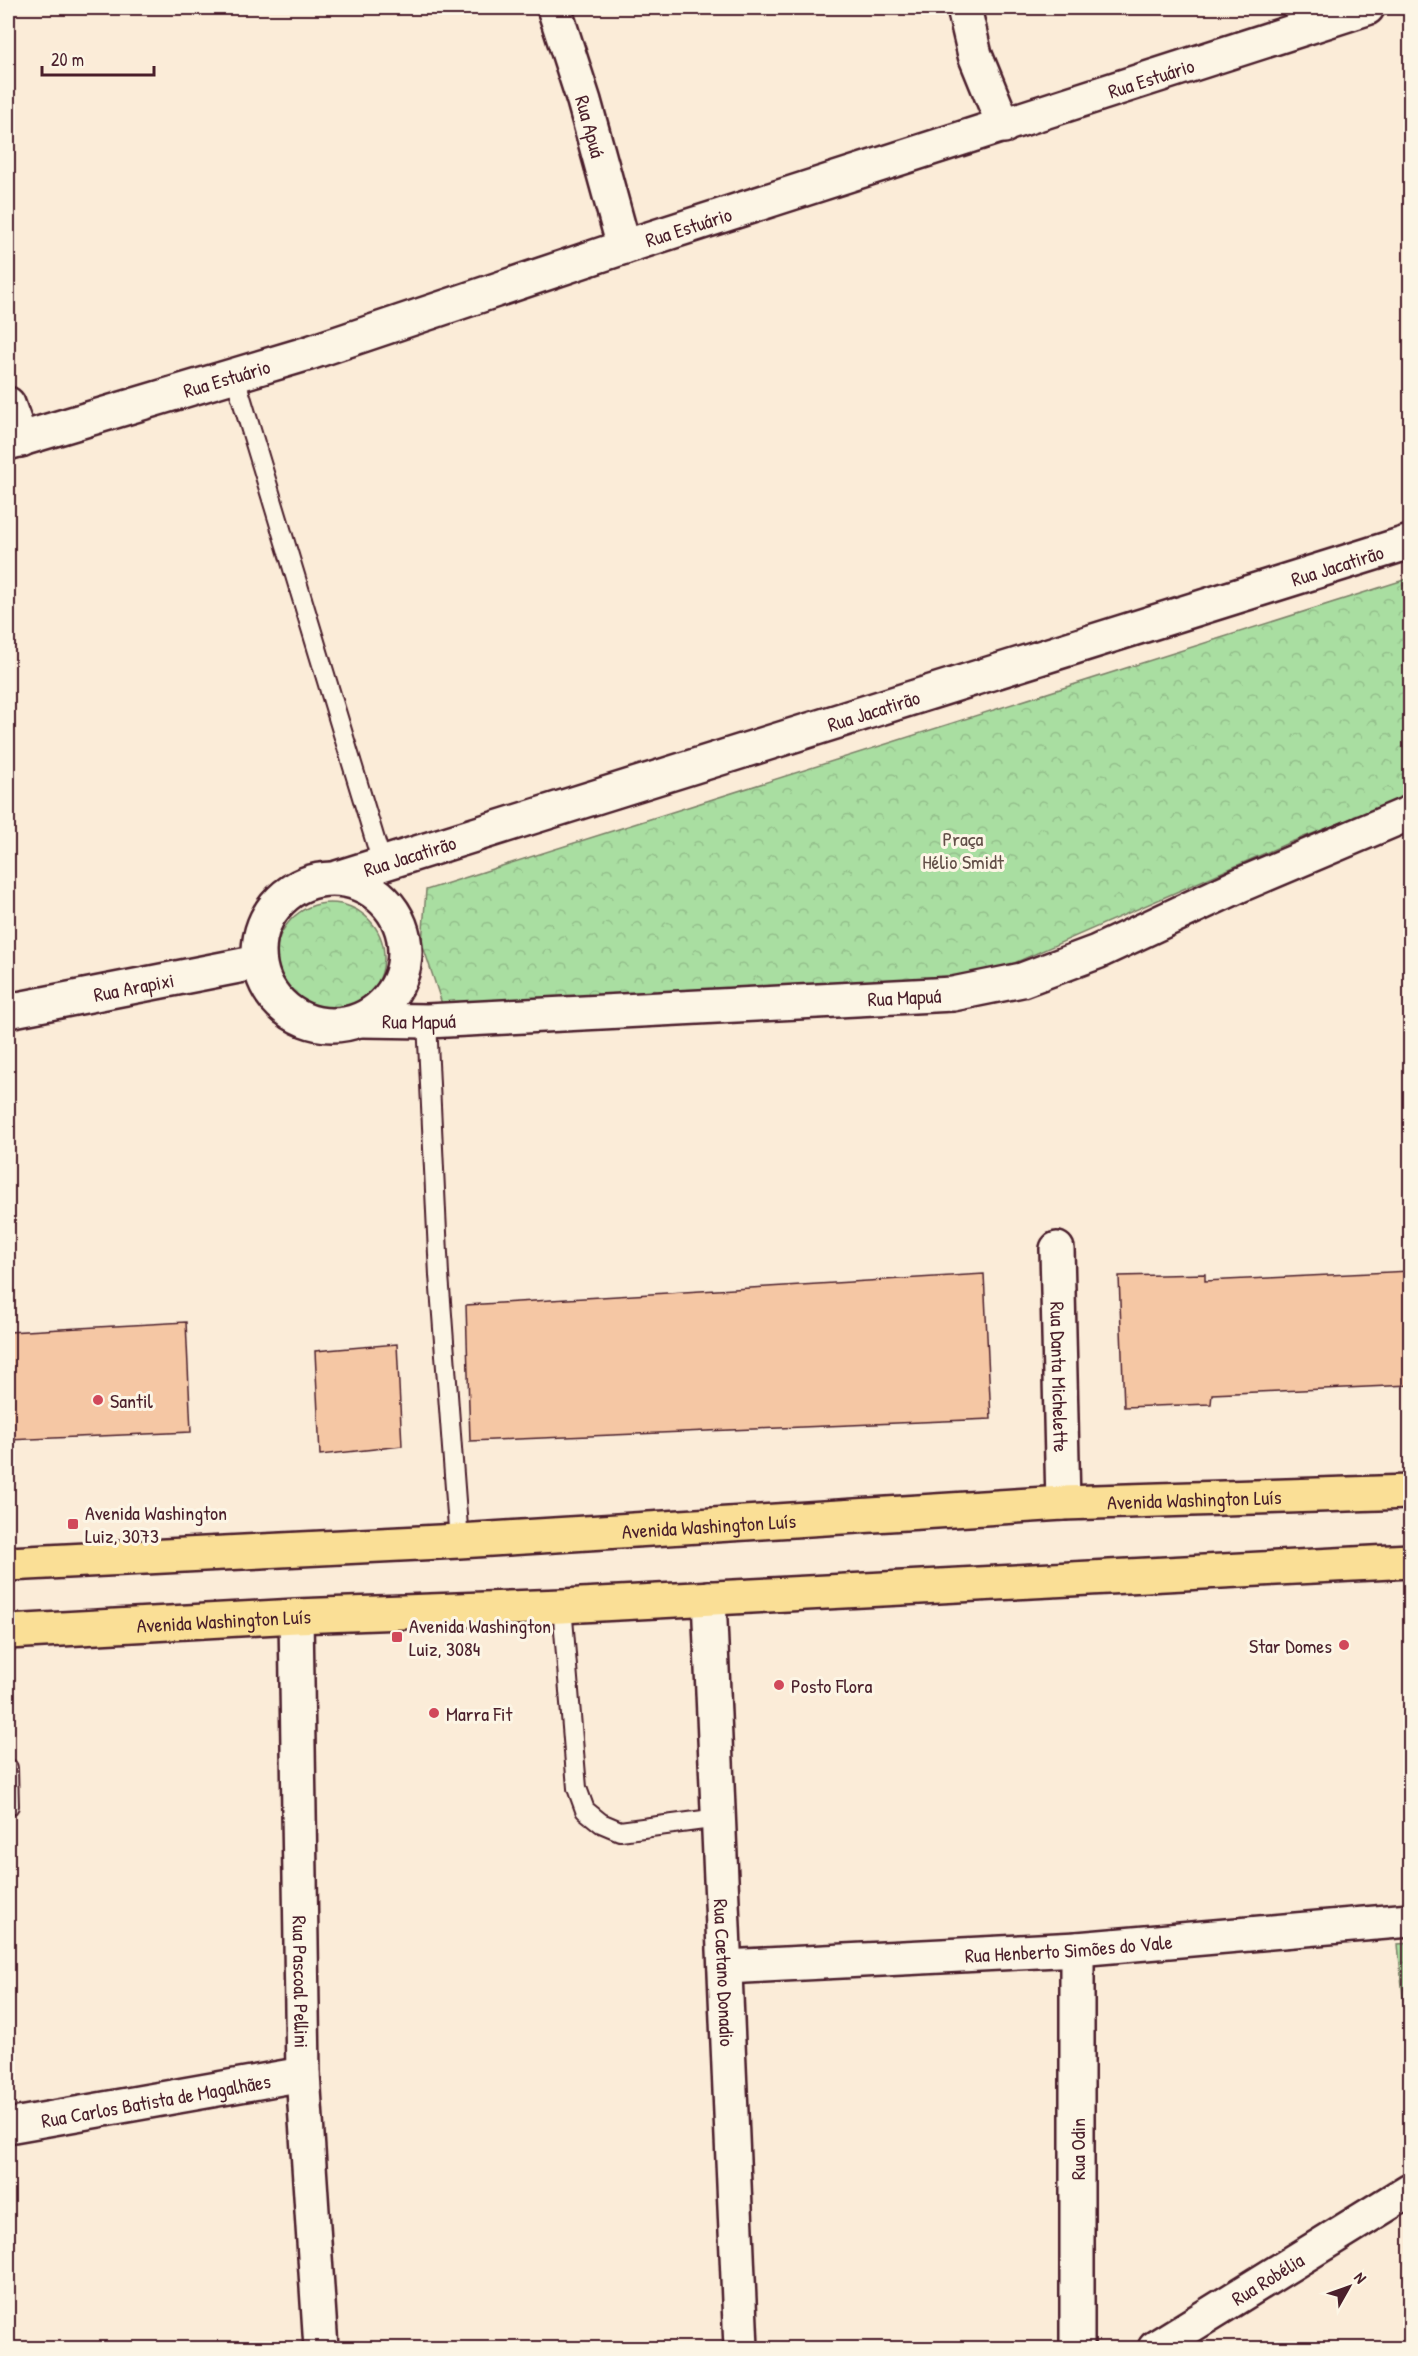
<svg xmlns="http://www.w3.org/2000/svg" width="1418" height="2356" font-family="'Patrick Hand',sans-serif">
	<defs>
		<pattern id="forest-crowns" width="20" height="18" patternUnits="userSpaceOnUse" patternTransform="scale(1.5)"><rect width="20" height="18" fill="#a9dea1"/><path d="M2 6a3 3 0 1 1 6 0M12 15a3 3 0 1 1 6 0" fill="none" stroke="#93be8b"/></pattern>
	</defs>
	<rect width="100%" height="100%" fill="#fbecd8"/>
	<filter id="ink" filterUnits="userSpaceOnUse"><feTurbulence type="fractalNoise" baseFrequency=".0167" numOctaves="2"/><feDisplacementMap in="SourceGraphic" scale="12" xChannelSelector="R" yChannelSelector="G"/><feConvolveMatrix kernelMatrix="1 2 1 2 8 2 1 2 1" color-interpolation-filters="sRGB"/></filter>
	<g filter="url(#ink)">
		<!-- forest -->
		<path fill="url(#forest-crowns)" stroke="#7a7e66" stroke-width="1.5" d="M 1410,578 L 1410,796 L 1286,844 L 989,974 L 443,1007 L 422,943 L 426,890 Z
			M276 957a54 54 0 1 1 108 0a54 54 0 1 1-108 0Z
			M 1410,1943 L 1410,2071 L 1398,1944 Z"/>
		<!-- building -->
		<path fill="#f5c7a4" stroke="#4a1f2b" stroke-width="1.5" d="M 1410,1271 L 1410,1385 L 1212,1394 L 1211,1404 L 1124,1407 L 1119,1276 L 1205,1274 L 1205,1281 Z
			M 984,1274 L 991,1419 L 470,1441 L 466,1305 Z
			M 186,1322 L 191,1432 L 8,1440 L 8,1332 Z
			M 397,1344 L 402,1446 L 320,1455 L 315,1351 Z"/>
		<g fill="none" stroke-linecap="round" stroke-linejoin="round">
			<defs>
				<path id="lane" d="M 235,377 L 382,863
					M 427,1021 L 439,1275 L 459,1541
					M 562,1606 L 577,1788 L 585,1810 L 601,1823 L 620,1831 L 719,1818
					M 8,1768 L 9,1806"/>
				<g id="street">
					<path id="s1" d="M 554,8 L 584,101 L 624,247"/>
					<path d="M 964,8 L 975,55 L 1004,126"/>
					<path d="M 8,404 L 21,440"/>
					<path id="s2" d="M 8,443 L 309,353 L 624,247 L 1367,8"/>
					<path id="s3" d="M 337,878 L 1410,542"/>
					<circle cx="332" cy="952" r="73"/>
					<path id="s4" d="M 8,1011 L 259,962"/>
					<path id="s5" d="M 362,1020 L 427,1021 L 953,994 L 1022,980 L 1097,952 L 1240,885 L 1410,813"/>
					<path id="s6" d="M 1057,1249 L 1063,1503"/>
					<path id="s7" d="M 709,1598 L 741,2348"/>
					<path id="s8" d="M 296,1616 L 303,2074 L 321,2348"/>
					<path d="M 1077,1949 L 1077,2348"/>
					<path id="s9" d="M 725,1967 L 1077,1949 L 1410,1920"/>
					<path id="s10" d="M 8,2126 L 303,2074"/>
					<path id="s11" d="M 1155,2348 L 1410,2190"/>
				</g>
				<g id="highway">
					<path id="s12" d="M 8,1564 L 459,1541 L 1063,1503 L 1410,1492"/>
					<path id="s13" d="M 8,1632 L 296,1616 L 562,1606 L 1410,1561"/>
				</g>
			</defs>
			<!-- lane casing -->
			<use href="#lane" stroke="#4a1f2b" stroke-width="22"/>
			<!-- street casing -->
			<use href="#street" stroke="#4a1f2b" stroke-width="38"/>
			<!-- highway casing -->
			<use href="#highway" stroke="#4a1f2b" stroke-width="38"/>
			<!-- lane -->
			<use href="#lane" stroke="#fcf5e5" stroke-width="18"/>
			<!-- street -->
			<use href="#street" stroke="#fcf5e5" stroke-width="33"/>
			<!-- highway -->
			<use href="#highway" stroke="#fadf96" stroke-width="33"/>
		</g>
	</g>
	<!-- markers -->
	<g fill="#d1495b" stroke="#fcf5e5" stroke-width="2">
		<circle cx="98" cy="1400" r="6"/>
		<rect x="67" y="1518" width="12" height="12" rx="3"/>
		<rect x="391" y="1631" width="12" height="12" rx="3"/>
		<circle cx="1344" cy="1645" r="6"/>
		<circle cx="779" cy="1685" r="6"/>
		<circle cx="434" cy="1713" r="6"/>
	</g>
	<g text-anchor="middle" dominant-baseline="central" stroke-width="6" stroke-linejoin="round" paint-order="stroke">
		<!-- street labels -->
		<g font-size="20" fill="#4a1f2b" stroke="#fcf5e5">
			<text stroke="none"><textPath href="#s2" startOffset="1200">Rua Estuário</textPath></text>
			<text stroke="none"><textPath href="#s1" startOffset="124">Rua Apuá</textPath></text>
			<text stroke="none"><textPath href="#s2" startOffset="714">Rua Estuário</textPath></text>
			<text stroke="none"><textPath href="#s2" startOffset="228">Rua Estuário</textPath></text>
			<text stroke="none"><textPath href="#s3" startOffset="1048">Rua Jacatirão</textPath></text>
			<text stroke="none"><textPath href="#s3" startOffset="562">Rua Jacatirão</textPath></text>
			<text stroke="none"><textPath href="#s3" startOffset="76">Rua Jacatirão</textPath></text>
			<text stroke="none"><textPath href="#s4" startOffset="128">Rua Arapixi</textPath></text>
			<text stroke="none"><textPath href="#s5" startOffset="543">Rua Mapuá</textPath></text>
			<text stroke="none"><textPath href="#s5" startOffset="57">Rua Mapuá</textPath></text>
			<text stroke="none"><textPath href="#s6" startOffset="128">Rua Danta Michelette</textPath></text>
			<text stroke="none"><textPath href="#s12" startOffset="1188">Avenida Washington Luís</textPath></text>
			<text stroke="none"><textPath href="#s12" startOffset="702">Avenida Washington Luís</textPath></text>
			<text stroke="none"><textPath href="#s13" startOffset="216">Avenida Washington Luís</textPath></text>
			<text stroke="none"><textPath href="#s9" startOffset="344">Rua Henberto Simões do Vale</textPath></text>
			<text stroke="none"><textPath href="#s7" startOffset="375">Rua Caetano Donadio</textPath></text>
			<text stroke="none"><textPath href="#s8" startOffset="366">Rua Pascoal Pellini</textPath></text>
			<text stroke="none"><textPath href="#s10" startOffset="150">Rua Carlos Batista de Magalhães</textPath></text>
			<text transform="translate(1077 2149) rotate(-90)">Rua Odin</text>
			<text stroke="none"><textPath href="#s11" startOffset="132">Rua Robélia</textPath></text>
		</g>
		<!-- park labels -->
		<g font-size="20" fill="#624f48" stroke="#fcf5e5">
			<text x="963" y="838">Praça<tspan x="963" dy="23">Hélio Smidt</tspan></text>
		</g>
		<!-- poi labels -->
		<g font-size="20" fill="#4a1f2b" stroke="#fcf5e5" text-anchor="start">
			<text x="110" y="1400">Santil</text>
			<text x="85" y="1512">Avenida Washington<tspan x="85" dy="23">Luiz, 3073</tspan></text>
			<text x="409" y="1625">Avenida Washington<tspan x="409" dy="23">Luiz, 3084</tspan></text>
			<text x="1332" y="1645" text-anchor="end">Star Domes</text>
			<text x="791" y="1685">Posto Flora</text>
			<text x="446" y="1713">Marra Fit</text>
		</g>
	</g>
	<!-- margin -->
	<rect width="1418" height="2356" fill="none" stroke="#fcf5e5" stroke-width="30"/>
	<rect x="15" y="15" width="1388" height="2326" fill="none" stroke="#4a1f2b" stroke-width="2" filter="url(#ink)"/>
	<!-- north arrow -->
	<g transform="translate(1349 2287) rotate(50)" stroke="#fcf5e5" stroke-width="4.5" paint-order="stroke">
	<path d="M0-4.5L10 22L0 15L-10 22Z" fill="#4a1f2b"/>
	<text y="-9" font-size="16" font-weight="bold" text-anchor="middle" fill="#4a1f2b">N</text>
	</g>
	<!-- scale -->
	<path d="M42 66v9h112v-9" fill="none" stroke="#4a1f2b" stroke-width="3"/>
	<text x="51" y="66" font-size="18" fill="#4a1f2b" stroke="#fcf5e5" stroke-width="4.5" paint-order="stroke">20 m</text>
</svg>
